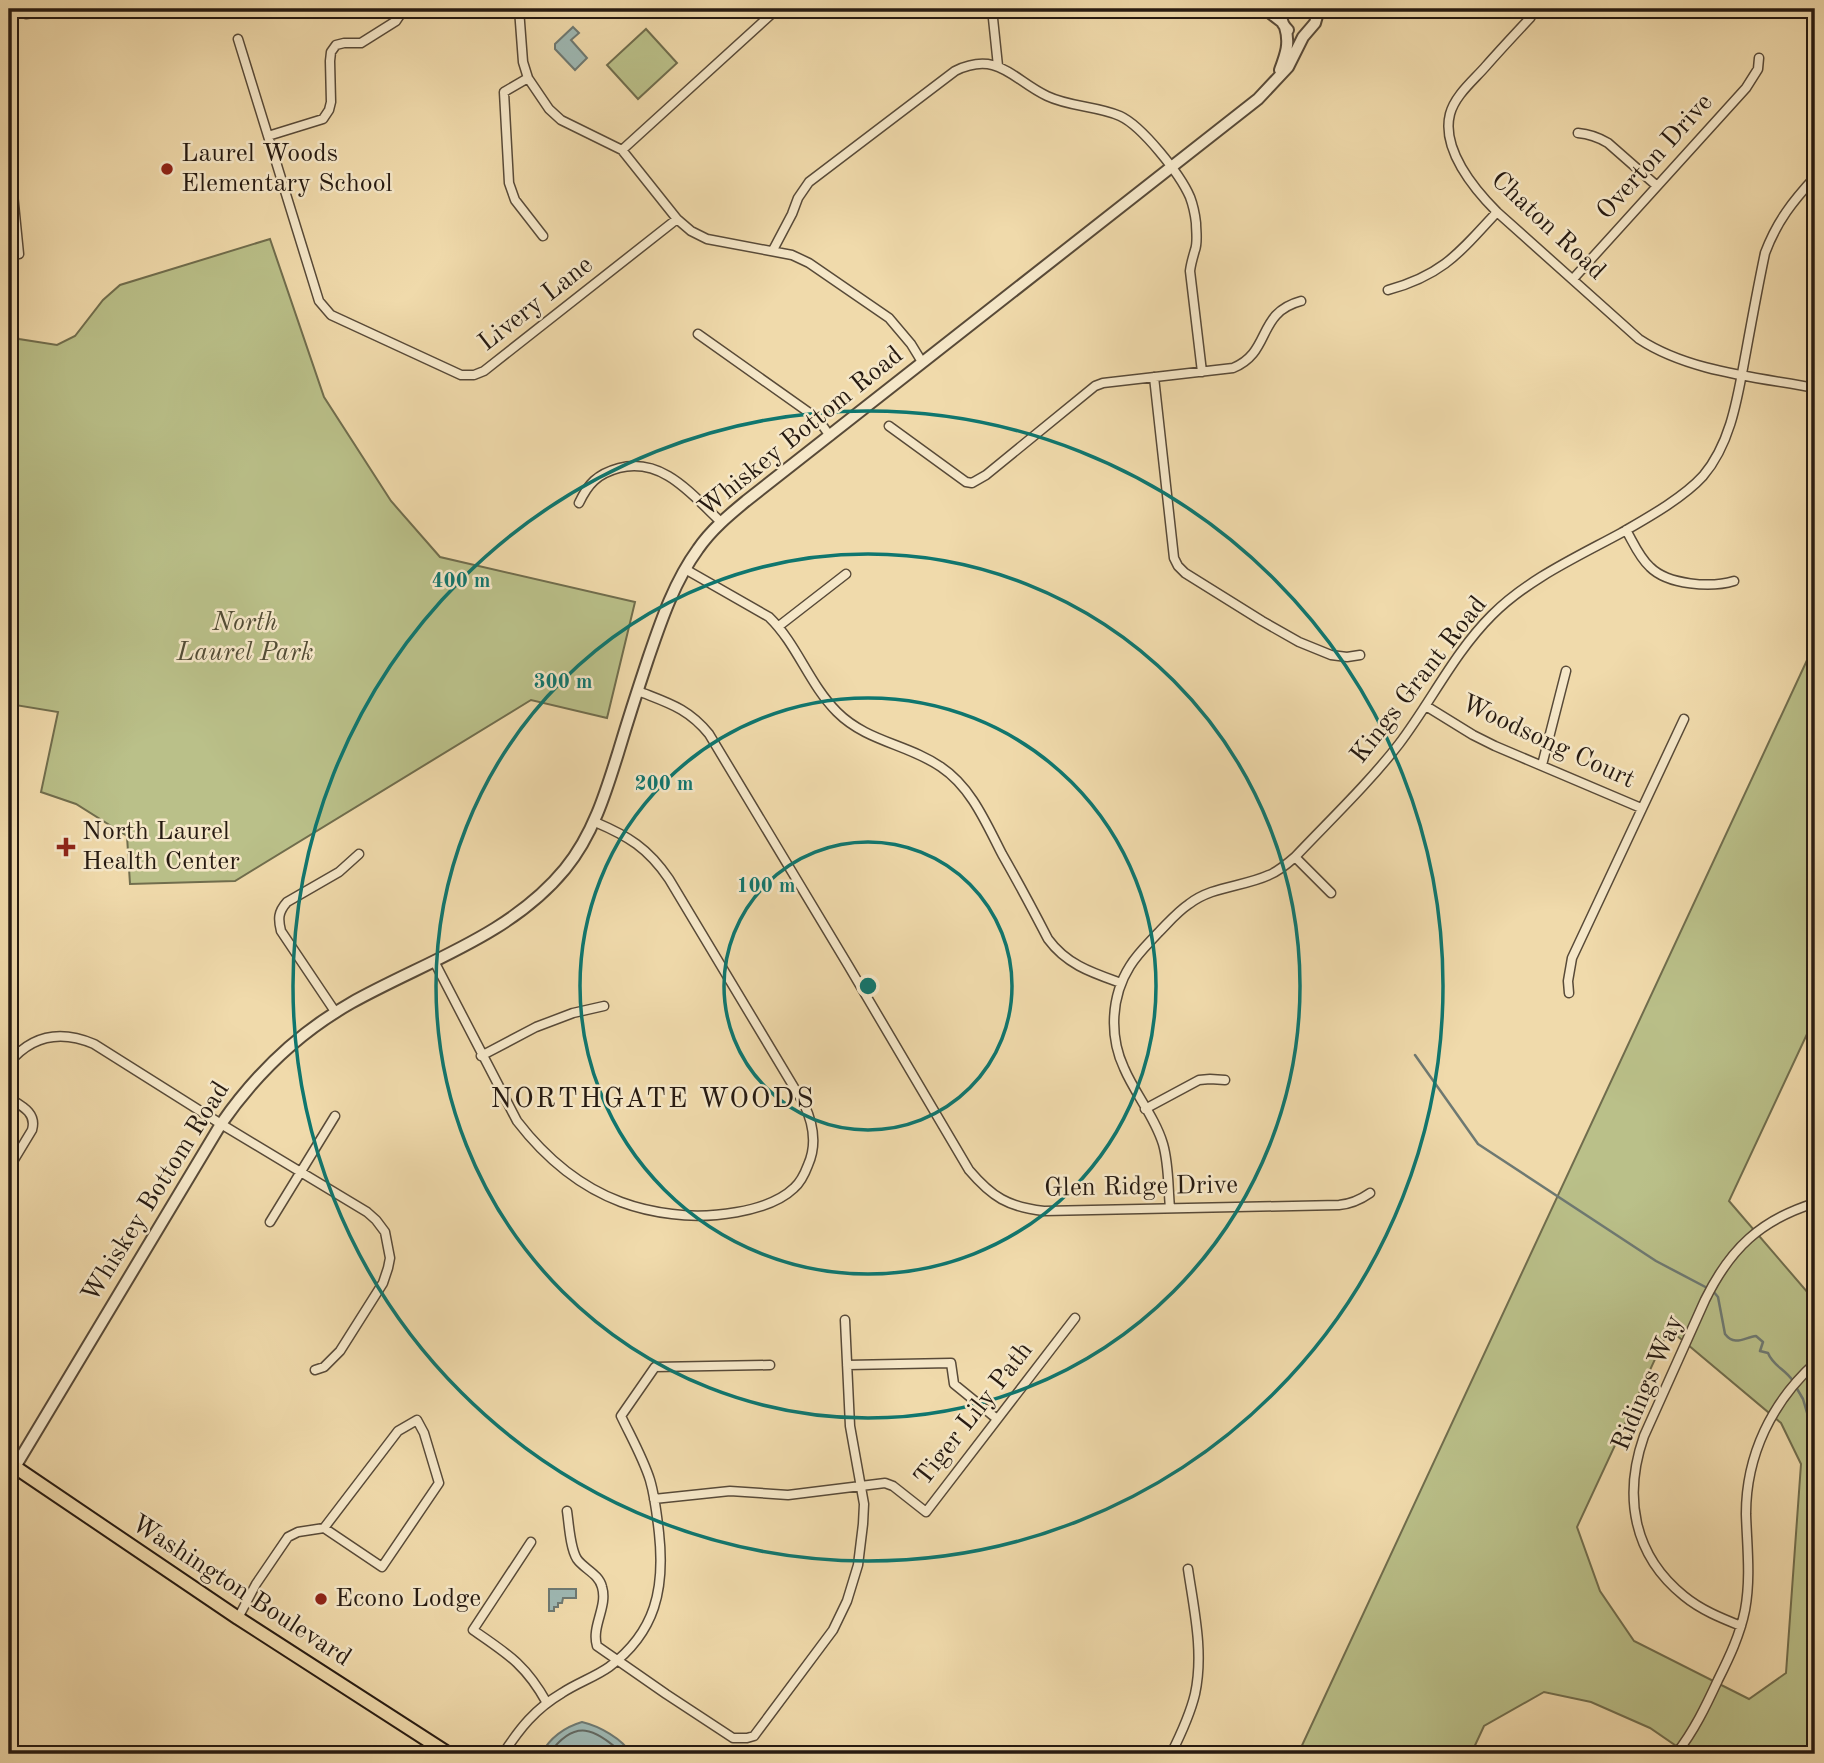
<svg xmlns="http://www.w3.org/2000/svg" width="1824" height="1763" font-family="'Old Standard TT',serif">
	<rect width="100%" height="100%" fill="#f0daab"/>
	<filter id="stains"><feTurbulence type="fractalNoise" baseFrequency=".00286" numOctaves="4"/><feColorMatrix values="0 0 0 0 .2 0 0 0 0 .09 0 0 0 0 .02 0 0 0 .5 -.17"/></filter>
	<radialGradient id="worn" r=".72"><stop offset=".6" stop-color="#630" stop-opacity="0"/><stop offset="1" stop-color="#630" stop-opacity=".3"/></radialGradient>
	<!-- green -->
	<path fill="#bac089" stroke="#706d4d" stroke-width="2" fill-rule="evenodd" d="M 646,29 L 677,63 L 638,99 L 607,65 Z
		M 270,239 L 324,397 L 391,501 L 440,557 L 635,602 L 607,718 L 531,700 L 235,881 L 130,884 L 127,836 L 76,804 L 41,792 L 58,712 L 9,704 L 9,325 L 19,339 L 57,345 L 75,336 L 103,300 L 120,285 Z
		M 1815,643 L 1815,1017 L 1729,1201 L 1809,1294 L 1815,1309 L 1815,1754 L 1688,1754 L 1650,1728 L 1591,1702 L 1544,1692 L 1484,1726 L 1471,1754 L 1298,1754 ZM 1669,1329 L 1781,1423 L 1801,1464 L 1786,1673 L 1749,1699 L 1634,1641 L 1600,1591 L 1577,1527 Z"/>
	<!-- water -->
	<path fill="#9eb8b3" stroke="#6e7972" stroke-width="2" d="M 573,27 L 579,33 L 571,40 L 587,58 L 575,70 L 555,49 L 555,44 Z
		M 549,1589 L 576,1589 L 576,1598 L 563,1598 L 562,1603 L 558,1603 L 558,1607 L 554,1607 L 554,1611 L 549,1611 Z
		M 582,1722 C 599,1726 623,1739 631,1754 L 541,1754 C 550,1738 565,1727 582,1722 Z"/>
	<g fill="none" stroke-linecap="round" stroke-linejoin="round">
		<!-- shore -->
		<path stroke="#626962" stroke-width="2" d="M 549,1754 C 575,1718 595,1728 623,1754"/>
		<!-- stream -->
		<path stroke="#6e7972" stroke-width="2.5" d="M 1415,1055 L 1478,1144 L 1656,1261 L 1713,1291 L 1718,1297 L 1725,1334 C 1735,1347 1745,1337 1756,1336 L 1763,1342 L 1760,1351 L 1768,1353 C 1773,1366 1785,1369 1793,1381
			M 1796,1387 L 1803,1399 L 1815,1440"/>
		<defs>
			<path id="minor" d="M 25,9 L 26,14 L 62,9
				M 519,9 L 523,62 L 528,78 L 549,109 L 561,120 L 622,150 L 677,219 L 691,231 L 707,239 L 792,255 L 809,263 L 889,318 L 911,344 L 922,362
				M 992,9 L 998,66
				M 1535,9 L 1530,18 C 1515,34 1500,50 1486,66 C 1474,80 1455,95 1450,114 C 1441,149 1474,189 1497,212 L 1639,339 C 1689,372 1757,377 1815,388
				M 238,39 L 319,301 L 331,315 L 461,375 L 474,375 L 484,371 L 677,219
				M 528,78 L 504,92 L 509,183 L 515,200 L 543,236
				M 1578,133 C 1590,134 1598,137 1608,143 L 1657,186
				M 268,136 L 323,119 L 329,110 L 331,102 L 330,61 L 331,52 L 336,45 L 344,43 L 361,43 L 396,21 L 404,9
				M 622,150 L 777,9
				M 9,154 L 19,254
				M 773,250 L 792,214 L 798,198 L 809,182 L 955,71 C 998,50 1013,80 1047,96 C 1070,107 1097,106 1120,116 C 1142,126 1180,174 1190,197 C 1193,205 1195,214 1196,223 C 1196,231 1198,242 1195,250 C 1193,257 1191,263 1190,271 L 1202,372
				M 1573,279 L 1746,88 L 1758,69 L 1759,58
				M 1388,290 C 1443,275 1460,252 1497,212
				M 698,334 L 811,414 L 820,422 L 830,436
				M 1154,377 L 1174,558 L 1178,566 L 1185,573 L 1262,621 L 1299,642 L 1331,655 L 1347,657 L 1360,655
				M 889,426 L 966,482 L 972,483 L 986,475 L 1095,386 L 1103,383 L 1233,368 C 1272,352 1256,313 1301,301
				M 579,503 C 588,484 597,474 619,468 C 663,457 692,495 721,522
				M 1626,530 C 1633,542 1639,557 1650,567 C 1668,585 1711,588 1734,581
				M 685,569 L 769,617 C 797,644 809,684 837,712 C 867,742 908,744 941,767 C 971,787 986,823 1002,854 C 1018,882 1033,910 1048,939 C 1067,965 1093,973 1121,983
				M 779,626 L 846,574
				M 638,691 C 668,703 688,708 709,734 L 848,965 L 969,1170 C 992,1197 1008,1207 1044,1211 L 1339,1205 C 1351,1204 1360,1200 1370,1193
				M 1426,706 L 1473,735 L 1495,746 L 1641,808
				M 1542,765 L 1566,671
				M 1295,857 L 1331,893
				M 434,961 L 517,1121 C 544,1156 578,1186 621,1202 C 637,1208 655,1212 672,1214 C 707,1219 768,1213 794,1188 C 801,1182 805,1173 808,1165 C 817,1145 813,1123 804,1104 L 669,879 C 648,848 628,836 595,822
				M 1569,993 L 1568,981 L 1572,958 L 1684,719
				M 336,1013 L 281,931 C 278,919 278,912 287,902 L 339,872 L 359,854
				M 481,1056 L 536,1027 L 573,1013 L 604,1006
				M 9,1063 C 32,1035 61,1030 94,1044 L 221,1124 L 367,1212 L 376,1220 L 385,1232 L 390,1258 L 388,1268 L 383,1283 L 340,1351 L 324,1367 L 315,1370
				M 9,1098 C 22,1106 37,1113 32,1130 L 9,1168
				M 1145,1109 L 1199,1080 L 1210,1079 L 1225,1080
				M 1170,1208 C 1168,1187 1169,1165 1163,1144 C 1155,1117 1135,1094 1124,1068 C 1109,1036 1111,996 1130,966 C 1138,953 1148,944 1158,933 C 1168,923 1177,912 1189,904 C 1212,886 1243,887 1269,875 C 1279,871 1287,864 1295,857 C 1330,820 1368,784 1399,744 C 1431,702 1454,653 1492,615 C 1528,579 1577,557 1621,533 C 1647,518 1683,498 1703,476 C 1732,442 1738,394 1746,352 C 1752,319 1758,286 1765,253 C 1777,221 1793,201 1815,177
				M 270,1222 L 335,1116
				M 847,1365 L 951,1363 L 954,1384 L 997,1419
				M 654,1499 L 730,1491 L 788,1495 L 885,1483 L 893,1486 L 926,1512 L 1075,1318
				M 567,1511 C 569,1524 570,1548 577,1559 C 584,1569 599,1574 602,1587 C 608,1607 591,1626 597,1646 L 666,1694 L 733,1738 L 747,1738 L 754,1736 L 833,1630 L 847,1601 L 858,1565 L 863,1524 L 864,1504 L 850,1426 L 845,1320
				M 531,1542 L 473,1630 C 508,1654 526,1665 547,1703
				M 238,1618 L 256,1584 L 288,1537 L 298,1532 L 324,1528 L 398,1431 L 417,1420 L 424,1433 L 439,1483 L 382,1567 L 324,1528
				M 1741,1626 C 1721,1618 1701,1610 1684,1596 C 1633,1555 1623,1496 1644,1436 L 1705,1300 C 1730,1249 1760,1220 1815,1203
				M 503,1754 C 520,1728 535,1709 562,1693 C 577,1683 595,1677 609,1667 C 656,1632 665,1588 659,1533 C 657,1515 655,1497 650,1480 C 643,1458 631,1437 621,1416 L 655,1367 L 770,1365
				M 1171,1754 C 1181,1734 1190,1715 1195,1694 C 1204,1653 1194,1610 1188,1569
				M 1573,1754 L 1595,1754
				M 1676,1754 C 1694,1731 1706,1706 1718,1680 C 1729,1658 1740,1635 1745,1610 C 1751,1578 1747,1546 1746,1514 C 1746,1455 1772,1402 1815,1363"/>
			<path id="tertiary" d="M 1265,9 L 1282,22
				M 1283,9 C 1280,17 1281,24 1288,30
				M 1280,70 C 1286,54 1290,43 1285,27
				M 9,1477 L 221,1124 C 255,1075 298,1033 351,1003 C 424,962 510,936 565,869 C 593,835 606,792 619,750 C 628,720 638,689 648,659 C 661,621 674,582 698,549 C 711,530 729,515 746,501 L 1258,99 L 1288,67 L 1303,37 L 1315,23 L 1319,9"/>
			<path id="primary" d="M 9,1463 L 238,1618 L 449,1754"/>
		</defs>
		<!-- minor casing -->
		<use href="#minor" stroke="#584a38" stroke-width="11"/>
		<!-- tertiary casing -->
		<use href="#tertiary" stroke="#584a38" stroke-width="14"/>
		<!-- primary casing -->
		<use href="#primary" stroke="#261a11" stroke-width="16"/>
		<!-- minor -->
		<use href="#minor" stroke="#f5e7c8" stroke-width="8"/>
		<!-- tertiary -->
		<use href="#tertiary" stroke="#f5e7c8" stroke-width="10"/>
		<!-- primary -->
		<use href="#primary" stroke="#f0daab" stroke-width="12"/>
	</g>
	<!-- distance rings -->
	<g fill="none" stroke="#0f766e" stroke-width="3.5">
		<circle cx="868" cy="986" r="144"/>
		<circle cx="868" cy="986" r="288"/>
		<circle cx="868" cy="986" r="432"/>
		<circle cx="868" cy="986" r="575"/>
	</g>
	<!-- markers -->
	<g fill="#8f2418" stroke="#f5e7c8" stroke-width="2.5">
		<circle cx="167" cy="169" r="7"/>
		<path d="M62.5 836.5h7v7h7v7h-7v7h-7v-7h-7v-7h7z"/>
		<circle cx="321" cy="1599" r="7"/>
	</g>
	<g text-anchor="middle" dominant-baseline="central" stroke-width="5" stroke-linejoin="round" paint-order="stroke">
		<!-- poi labels -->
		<g font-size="26" fill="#261a11" stroke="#f5e7c8" text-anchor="start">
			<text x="181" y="154">Laurel Woods<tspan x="181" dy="30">Elementary School</tspan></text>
			<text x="82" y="832">North Laurel<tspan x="82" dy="30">Health Center</tspan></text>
			<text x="335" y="1599">Econo Lodge</text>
		</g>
		<!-- street labels -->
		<g font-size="26" fill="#261a11" stroke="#f5e7c8">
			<text transform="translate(1655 157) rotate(-48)">Overton Drive</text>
			<text transform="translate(1548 226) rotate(43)">Chaton Road</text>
			<text transform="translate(536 304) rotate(-38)">Livery Lane</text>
			<text transform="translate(801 432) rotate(-39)">Whiskey Bottom Road</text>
			<text transform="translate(1419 680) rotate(-52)">Kings Grant Road</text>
			<text transform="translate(1548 742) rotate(25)">Woodsong Court</text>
			<text transform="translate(1141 1187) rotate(-1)">Glen Ridge Drive</text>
			<text transform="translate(156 1192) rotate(-58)">Whiskey Bottom Road</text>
			<text transform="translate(1648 1383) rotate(-67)">Ridings Way</text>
			<text transform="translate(974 1414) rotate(-52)">Tiger Lily Path</text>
			<text transform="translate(241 1591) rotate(33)">Washington Boulevard</text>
		</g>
		<!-- park labels -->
		<g font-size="26" font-style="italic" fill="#524c35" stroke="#f5e7c8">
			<text x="245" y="623">North<tspan x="245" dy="30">Laurel Park</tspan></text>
		</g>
		<!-- neighbourhood labels -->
		<g font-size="28" letter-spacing="2" fill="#261a11" stroke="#f5e7c8">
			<text x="653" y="1100">NORTHGATE WOODS</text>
		</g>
	</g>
	<circle cx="868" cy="986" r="10" fill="#0f766e" stroke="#f5e7c8" stroke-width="3.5"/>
	<g font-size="21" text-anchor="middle" font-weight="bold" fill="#0f766e" stroke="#f5e7c8" stroke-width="5" stroke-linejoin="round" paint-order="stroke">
		<text x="461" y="587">400 m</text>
		<text x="563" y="688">300 m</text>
		<text x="664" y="790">200 m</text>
		<text x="766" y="892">100 m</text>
	</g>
	<!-- margin -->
	<rect width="1824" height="1763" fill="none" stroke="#f0daab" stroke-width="35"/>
	<rect x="10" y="10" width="1803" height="1742" fill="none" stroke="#261a11" stroke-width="3.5"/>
	<rect x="18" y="18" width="1789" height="1728" fill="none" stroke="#261a11" stroke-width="2"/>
	<rect width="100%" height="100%" filter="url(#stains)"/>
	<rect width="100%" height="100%" fill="url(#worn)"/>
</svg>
